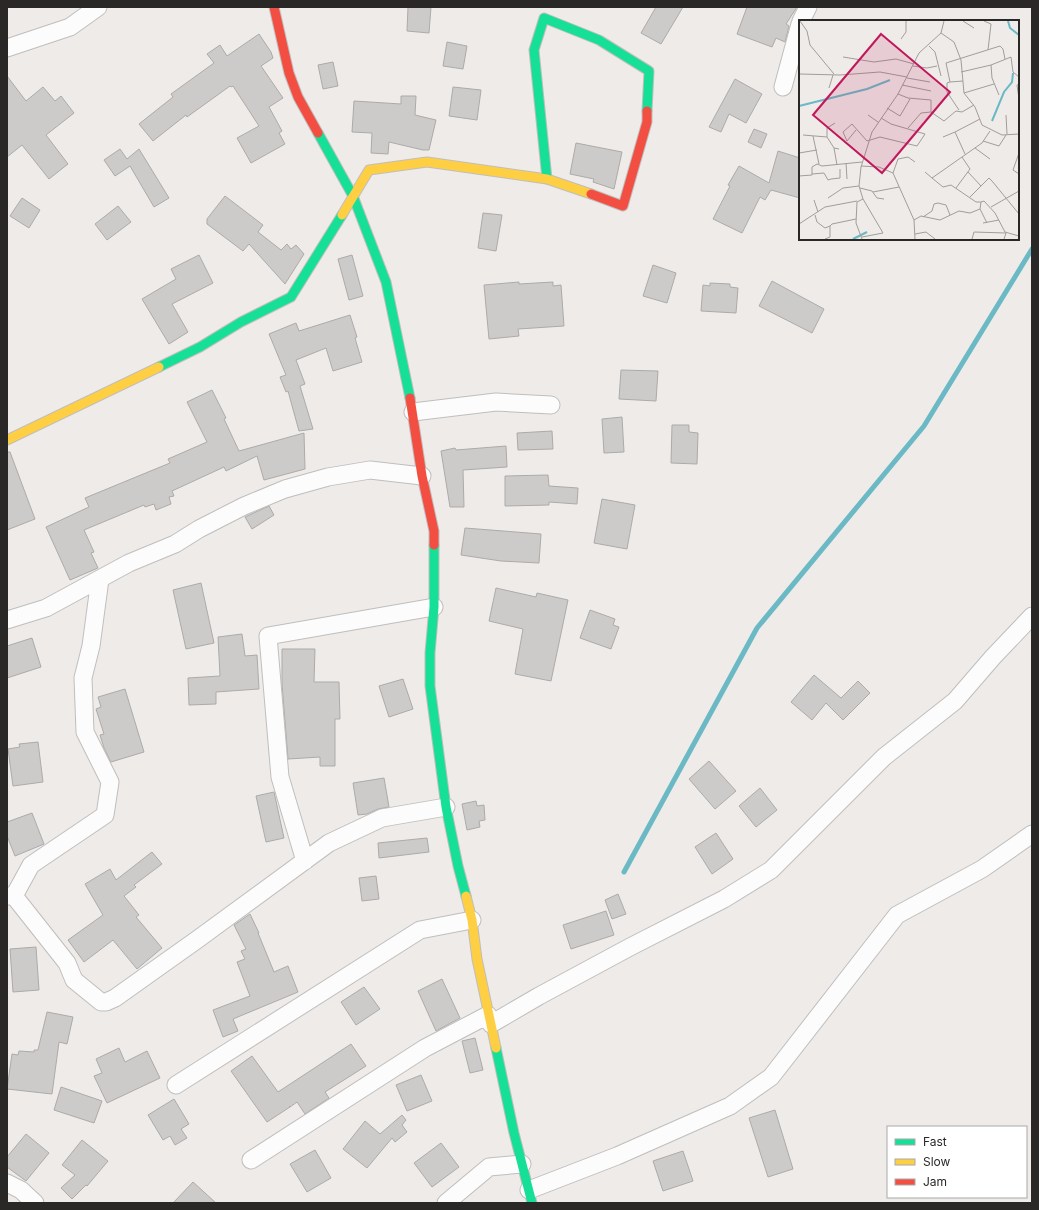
<svg xmlns="http://www.w3.org/2000/svg" width="1039" height="1210" font-family="Inter,sans-serif">
	<rect width="100%" height="100%" fill="#eeebe9"/>
	<g fill="none" stroke-linecap="round" stroke-linejoin="round">
		<!-- stream -->
		<path stroke="#6ab9c5" stroke-width="5" d="M 624,872 L 757,628 L 924,426 L 1032,249"/>
	</g>
	<!-- building -->
	<path fill="#cccbc9" stroke="#adabaa" d="M 408,7 L 431,7 L 429,33 L 407,31 Z
		M 656,7 L 683,7 L 661,44 L 641,33 Z
		M 747,7 L 797,7 L 786,24 L 789,26 L 785,42 L 776,38 L 772,47 L 737,34 Z
		M 259,34 L 271,52 L 273,58 L 261,66 L 283,98 L 269,107 L 282,131 L 279,133 L 285,144 L 251,163 L 237,138 L 259,126 L 233,86 L 231,87 L 230,86 L 187,117 L 186,115 L 153,141 L 139,124 L 173,97 L 171,94 L 214,63 L 207,54 L 220,45 L 227,56 Z
		M 447,42 L 467,46 L 463,69 L 443,66 Z
		M 333,62 L 338,86 L 323,89 L 318,65 Z
		M 7,76 L 26,101 L 43,87 L 55,101 L 61,96 L 74,113 L 46,135 L 68,164 L 49,179 L 22,145 L 7,157 Z
		M 735,79 L 762,94 L 746,123 L 729,114 L 721,132 L 709,127 Z
		M 453,87 L 481,90 L 477,120 L 449,116 Z
		M 401,96 L 416,96 L 415,115 L 436,120 L 429,150 L 423,150 L 389,142 L 388,154 L 371,153 L 372,133 L 352,132 L 354,101 L 401,104 Z
		M 754,129 L 767,134 L 761,148 L 748,142 Z
		M 576,143 L 622,152 L 614,189 L 593,182 L 594,179 L 570,174 Z
		M 120,149 L 127,159 L 139,149 L 169,198 L 154,207 L 130,166 L 115,176 L 104,160 Z
		M 778,151 L 800,158 L 800,198 L 771,190 L 765,200 L 760,197 L 742,233 L 713,219 L 730,186 L 728,185 L 739,166 L 769,183 Z
		M 225,196 L 263,225 L 258,232 L 281,250 L 287,244 L 291,249 L 296,245 L 304,254 L 285,284 L 249,244 L 243,251 L 207,224 L 207,219 Z
		M 22,198 L 40,210 L 29,228 L 10,216 Z
		M 118,206 L 131,222 L 107,240 L 95,224 Z
		M 483,213 L 502,215 L 496,251 L 478,248 Z
		M 199,255 L 213,283 L 172,304 L 188,332 L 169,344 L 142,299 L 176,279 L 171,269 Z
		M 352,255 L 363,296 L 349,300 L 338,259 Z
		M 653,265 L 676,273 L 667,303 L 643,296 Z
		M 772,281 L 824,309 L 812,333 L 759,306 Z
		M 519,282 L 519,284 L 553,282 L 553,286 L 561,285 L 564,326 L 518,329 L 519,336 L 489,339 L 484,285 Z
		M 710,283 L 730,284 L 730,287 L 738,288 L 736,313 L 701,311 L 703,285 L 710,286 Z
		M 350,315 L 357,337 L 355,338 L 362,362 L 333,371 L 326,348 L 296,360 L 305,384 L 300,386 L 313,429 L 299,431 L 288,391 L 286,392 L 280,377 L 286,375 L 269,334 L 296,323 L 299,331 Z
		M 621,370 L 658,371 L 656,401 L 619,399 Z
		M 212,390 L 226,418 L 224,419 L 239,451 L 304,433 L 305,469 L 264,480 L 257,456 L 226,471 L 224,467 L 172,491 L 174,496 L 169,497 L 171,504 L 156,510 L 154,504 L 145,507 L 144,505 L 84,530 L 94,552 L 91,553 L 98,568 L 70,580 L 46,527 L 89,507 L 85,498 L 170,463 L 168,459 L 207,442 L 187,402 Z
		M 622,417 L 624,452 L 604,453 L 602,419 Z
		M 672,425 L 689,425 L 689,432 L 698,433 L 697,464 L 671,463 Z
		M 552,431 L 553,449 L 518,450 L 517,433 Z
		M 506,446 L 507,467 L 463,470 L 464,507 L 450,507 L 441,451 L 455,448 L 456,450 Z
		M 7,452 L 10,452 L 35,519 L 7,530 Z
		M 548,475 L 549,486 L 578,488 L 577,504 L 549,502 L 549,505 L 505,506 L 505,476 Z
		M 602,499 L 635,505 L 627,549 L 594,543 Z
		M 269,506 L 274,515 L 252,529 L 245,517 Z
		M 465,528 L 541,534 L 539,563 L 501,561 L 461,555 Z
		M 201,583 L 214,643 L 186,649 L 173,590 Z
		M 496,588 L 536,597 L 537,593 L 568,600 L 551,681 L 515,674 L 523,629 L 489,621 Z
		M 590,610 L 615,619 L 613,625 L 619,627 L 611,649 L 580,638 Z
		M 242,634 L 245,656 L 257,655 L 259,689 L 216,692 L 216,704 L 189,705 L 188,678 L 220,676 L 218,637 Z
		M 32,638 L 41,667 L 7,678 L 7,646 Z
		M 282,649 L 315,649 L 314,682 L 339,682 L 340,719 L 335,719 L 335,766 L 320,766 L 320,757 L 288,759 L 282,684 Z
		M 814,675 L 841,698 L 858,681 L 870,693 L 843,720 L 826,703 L 812,720 L 791,702 Z
		M 403,679 L 413,709 L 389,717 L 379,686 Z
		M 125,689 L 144,752 L 111,762 L 104,748 L 100,735 L 104,734 L 96,709 L 101,707 L 98,697 Z
		M 38,742 L 43,782 L 13,786 L 8,749 L 20,747 L 19,744 Z
		M 709,761 L 736,791 L 715,809 L 689,779 Z
		M 384,778 L 389,807 L 378,809 L 367,814 L 358,815 L 353,783 Z
		M 760,788 L 777,810 L 756,827 L 739,806 Z
		M 274,792 L 284,838 L 266,842 L 256,796 Z
		M 476,801 L 477,806 L 484,805 L 485,820 L 479,821 L 480,827 L 467,830 L 462,804 Z
		M 32,813 L 44,844 L 15,856 L 7,836 L 7,822 Z
		M 716,833 L 733,859 L 712,874 L 695,847 Z
		M 427,838 L 429,852 L 379,858 L 378,843 Z
		M 152,852 L 162,864 L 134,885 L 136,887 L 124,896 L 139,915 L 136,917 L 162,948 L 137,969 L 113,940 L 84,962 L 68,940 L 103,915 L 85,884 L 110,869 L 116,880 Z
		M 376,876 L 379,899 L 362,901 L 359,878 Z
		M 618,894 L 626,914 L 612,919 L 605,900 Z
		M 606,911 L 614,935 L 571,949 L 563,925 Z
		M 250,914 L 259,933 L 258,933 L 274,972 L 288,966 L 298,992 L 233,1019 L 238,1031 L 223,1037 L 213,1010 L 250,996 L 237,962 L 245,959 L 241,951 L 246,949 L 234,925 Z
		M 36,947 L 39,990 L 13,992 L 10,949 Z
		M 442,979 L 460,1018 L 436,1031 L 418,991 Z
		M 364,987 L 380,1009 L 356,1025 L 341,1002 Z
		M 47,1012 L 73,1017 L 67,1044 L 59,1042 L 52,1094 L 7,1089 L 12,1054 L 18,1055 L 19,1051 L 34,1052 L 34,1050 L 38,1050 Z
		M 475,1038 L 483,1070 L 470,1073 L 462,1041 Z
		M 351,1044 L 366,1066 L 325,1092 L 329,1098 L 305,1114 L 297,1102 L 290,1107 L 289,1106 L 290,1107 L 267,1122 L 231,1071 L 252,1056 L 278,1092 Z
		M 119,1048 L 125,1062 L 147,1051 L 160,1078 L 107,1103 L 94,1076 L 102,1073 L 96,1059 Z
		M 421,1075 L 432,1101 L 407,1111 L 396,1085 Z
		M 61,1087 L 102,1101 L 94,1123 L 54,1110 Z
		M 174,1099 L 189,1124 L 181,1129 L 187,1138 L 175,1145 L 170,1136 L 163,1140 L 148,1115 Z
		M 775,1110 L 793,1169 L 768,1177 L 749,1118 Z
		M 402,1115 L 406,1120 L 402,1125 L 407,1132 L 395,1142 L 392,1138 L 367,1168 L 343,1149 L 365,1121 L 380,1134 Z
		M 26,1134 L 49,1153 L 26,1181 L 7,1167 L 7,1157 Z
		M 82,1140 L 108,1161 L 87,1186 L 86,1185 L 72,1199 L 61,1188 L 75,1175 L 62,1165 Z
		M 441,1143 L 459,1167 L 432,1187 L 414,1163 Z
		M 315,1150 L 331,1178 L 307,1192 L 290,1164 Z
		M 683,1151 L 693,1181 L 663,1191 L 653,1161 Z
		M 193,1182 L 216,1203 L 173,1203 Z"/>
	<g fill="none" stroke-linecap="round" stroke-linejoin="round">
		<defs>
			<path id="street" d="M 801,21 L 808,7
				M 7,48 L 70,27 L 98,7
				M 783,87 L 800,24
				M 413,412 L 496,402 L 551,405
				M 7,620 L 46,608 L 129,563 L 175,544 L 199,529 L 244,506 L 285,489 L 328,477 L 370,470 L 422,476
				M 305,861 L 280,777 L 268,636 L 434,607
				M 7,896 L 14,896 L 67,963 L 74,980 L 101,1002 L 106,1002 L 115,998 L 198,939 L 329,843 L 382,818 L 446,807
				M 14,896 L 31,865 L 105,815 L 110,782 L 85,732 L 83,678 L 91,646 L 100,579
				M 491,1024 L 539,996 L 630,947 L 724,899 L 771,870 L 884,757 L 955,701 L 993,657 L 1032,616
				M 176,1085 L 420,930 L 472,920
				M 251,1160 L 425,1048 L 488,1015
				M 7,1183 L 21,1190 L 35,1203
				M 529,1190 L 617,1156 L 730,1106 L 771,1077 L 897,915 L 982,869 L 1032,834
				M 446,1203 L 489,1167 L 522,1164"/>
			<path id="fast" d="M 318,133 L 353,196 L 386,282 L 410,398
				M 547,179 L 534,50 L 544,18 L 599,40 L 649,71 L 647,111
				M 159,367 L 200,347 L 241,322 L 291,297 L 342,215
				M 434,545 L 434,607 L 430,653 L 430,686 L 446,807 L 458,866 L 466,896
				M 496,1048 L 514,1133 L 532,1203"/>
			<path id="slow" d="M 342,215 L 369,170 L 427,162 L 547,179 L 591,194
				M 7,440 L 159,367
				M 466,896 L 472,920 L 477,959 L 496,1048"/>
			<path id="jam" d="M 274,7 L 289,73 L 298,97 L 318,133
				M 591,194 L 623,206 L 647,122 L 647,111
				M 410,398 L 422,476 L 434,531 L 434,545"/>
		</defs>
		<!-- street casing -->
		<use href="#street" stroke="#c0bebd" stroke-width="19"/>
		<!-- fast casing -->
		<use href="#fast" stroke="#c0bebd" stroke-width="11"/>
		<!-- slow casing -->
		<use href="#slow" stroke="#c0bebd" stroke-width="11"/>
		<!-- jam casing -->
		<use href="#jam" stroke="#c0bebd" stroke-width="11"/>
		<!-- street -->
		<use href="#street" stroke="#fcfcfc" stroke-width="17"/>
		<!-- fast -->
		<use href="#fast" stroke="#16e098" stroke-width="9"/>
		<!-- slow -->
		<use href="#slow" stroke="#ffcf43" stroke-width="9"/>
		<!-- jam -->
		<use href="#jam" stroke="#f24e42" stroke-width="9"/>
	</g>
	<!-- overview -->
	<g transform="translate(799 20)">
		<rect width="220" height="220" fill="#eeebe9"/>
		<path fill="none" stroke="#6ab9c5" stroke-width="2" d="M 209,1 L 211,8 L 220,15M 0,86 L 68,69 L 91,60M 193,101 L 205,72 L 213,62 L 214,53M 54,219 L 68,212"/>
		<path fill="none" stroke="#a09d9b" stroke-width="1" d="M 1,1 L 8,11 L 11,25 L 35,54M 164,1 L 175,8M 185,1 L 192,4 L 189,30M 142,13 L 155,22 L 162,40 L 165,73 L 176,87 L 183,105 L 203,115 L 220,114M 102,19 L 107,12 L 107,1M 130,26 L 136,32 L 142,56M 44,37 L 75,42 L 97,39 L 115,44M 192,45 L 212,37 L 214,52 L 220,57M 114,46 L 128,48 L 138,46M 162,52 L 192,45 L 193,58 L 200,75M 0,54 L 41,55 L 81,52 L 108,57M 108,58 L 131,62M 164,61 L 151,62 L 147,43 L 201,26 L 204,29 L 206,39M 151,62 L 148,63 L 148,72 L 160,90M 220,64 L 218,65 L 220,79M 103,65 L 132,71M 30,68 L 34,55M 165,73 L 195,64M 99,74 L 109,78 L 132,80 L 132,92 L 145,101 L 157,91 L 163,92 L 175,85M 88,88 L 101,96 L 111,79M 69,95 L 79,102M 207,95 L 208,114M 36,103 L 28,108 L 28,117 L 35,128 L 40,129M 109,108 L 122,93 L 132,92M 57,110 L 48,121 L 44,112 L 53,104 L 68,121 L 81,117 L 118,126 L 126,114 L 92,104 L 82,98M 4,115 L 28,117M 14,116 L 20,144M 144,117 L 156,112M 184,121 L 200,126 L 207,115M 35,128 L 38,145M 176,128 L 191,139M 0,133 L 18,130M 220,133 L 214,150 L 220,154M 166,134 L 156,112 L 181,99M 47,143 L 48,159M 62,146 L 80,147 L 94,153 L 115,200 L 122,196 L 141,200 L 160,191 L 171,193 L 181,189 L 182,182 L 185,181 L 196,193 L 206,212 L 220,216M 126,152 L 133,158 L 163,137M 169,152 L 182,166 L 190,158 L 193,161 L 220,194M 94,153 L 99,139 L 109,137 L 116,142M 13,154 L 25,153 L 29,160 L 32,159 L 41,158 L 41,149M 0,156 L 13,155 L 13,147 L 18,144 L 23,146 L 63,142M 133,158 L 144,167 L 152,165 L 177,182 L 182,182M 61,168 L 73,171 L 78,178 L 85,179M 157,168 L 171,149 L 163,137 L 183,123 L 191,111M 74,172 L 100,167M 171,177 L 182,166M 29,178 L 44,168 L 60,166M 15,180 L 19,192M 192,187 L 220,171M 181,189 L 188,203M 16,195 L 18,202 L 26,208 L 31,206M 124,197 L 133,191 L 135,184 L 139,183 L 147,185 L 151,195M 115,200 L 116,219M 184,203 L 200,200M 0,204 L 26,187 L 58,181M 116,214 L 127,212 L 136,219M 63,217 L 84,213 L 64,179M 26,219 L 31,217 L 31,206 L 33,204 L 57,199M 63,219 L 57,203 L 58,182 L 64,179 L 60,166 L 62,147 L 73,112 L 99,74 L 120,33 L 142,13 L 145,1M 173,219 L 175,212 L 207,213 L 205,219"/>
		<path fill="#c2185b" fill-opacity="0.15" stroke="#c2185b" stroke-width="2" d="M 82,14 L 151,72 L 83,153 L 14,95 Z"/>
		<rect width="220" height="220" fill="none" stroke="#2a2827" stroke-width="2"/>
	</g>
	<!-- border -->
	<rect width="1039" height="1210" fill="none" stroke="#2a2827" stroke-width="16"/>
	<!-- legend -->
	<rect x="887" y="1126" width="140" height="72" fill="#ffffff" stroke="#aaa9a9"/>
	<rect x="895" y="1139" width="20" height="6" fill="#16e098" stroke="#aaa9a9"/>
	<text x="923" y="1146" font-size="12" fill="#2a2827">Fast</text>
	<rect x="895" y="1159" width="20" height="6" fill="#ffcf43" stroke="#aaa9a9"/>
	<text x="923" y="1166" font-size="12" fill="#2a2827">Slow</text>
	<rect x="895" y="1179" width="20" height="6" fill="#f24e42" stroke="#aaa9a9"/>
	<text x="923" y="1186" font-size="12" fill="#2a2827">Jam</text>
</svg>
